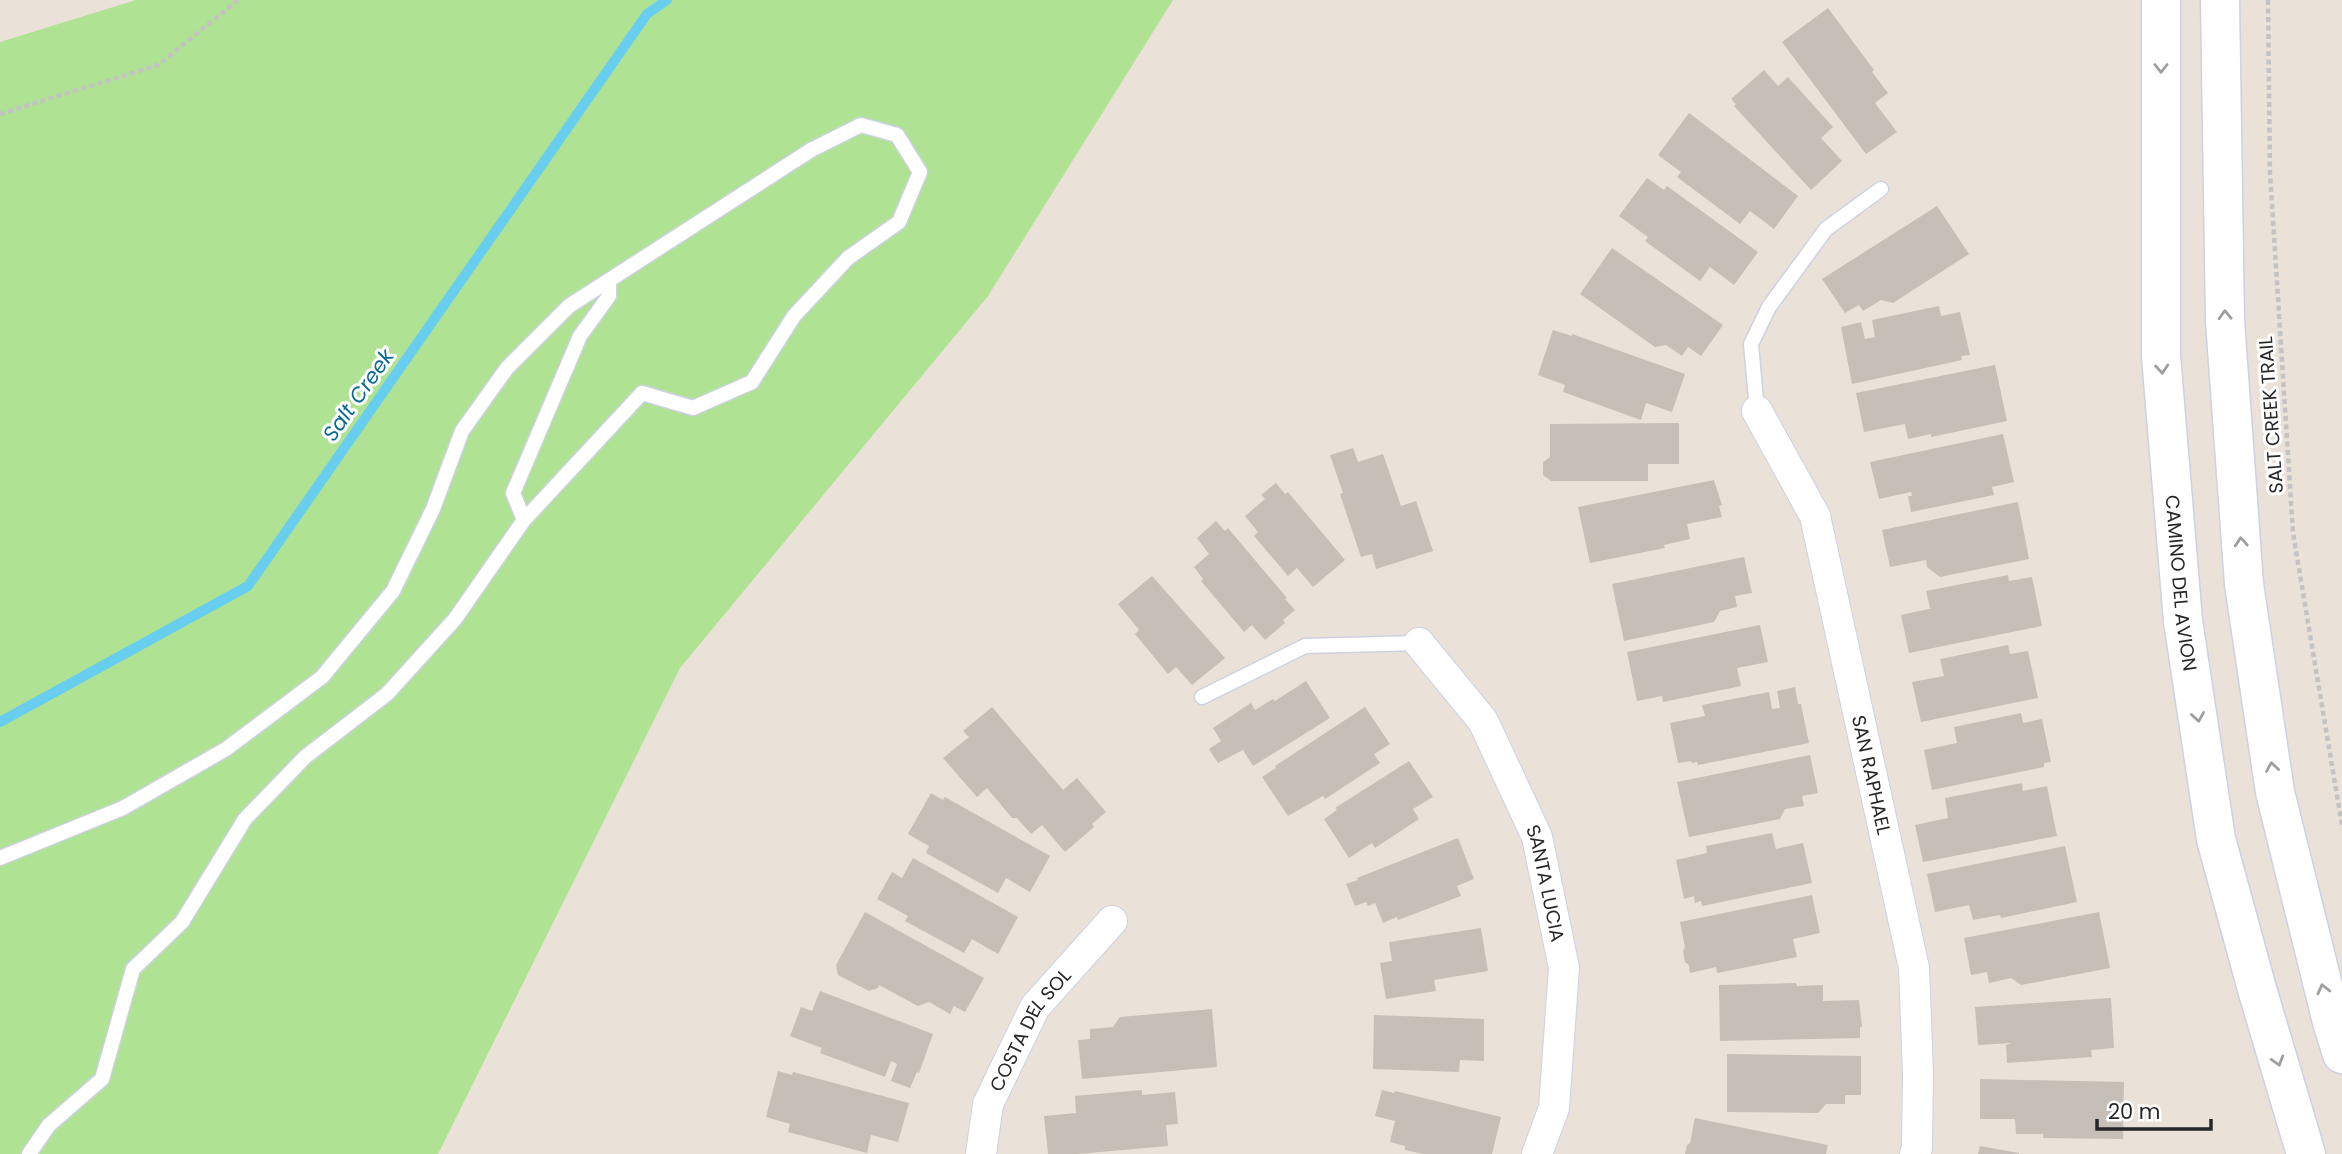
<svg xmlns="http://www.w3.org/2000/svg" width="2342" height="1154" font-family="Poppins,sans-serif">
	<rect width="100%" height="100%" fill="#eae2d8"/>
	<!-- green -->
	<path fill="#afe292" d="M 136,0 L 1173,0 L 988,296 L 680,668 L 438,1154 L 0,1154 L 0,42 Z"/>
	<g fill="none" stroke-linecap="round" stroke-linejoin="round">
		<!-- stream -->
		<path stroke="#68ceef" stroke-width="10" d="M 0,722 L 248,586 L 647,14 L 667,0"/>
	</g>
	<!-- building -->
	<path fill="#c5bfb8" d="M 1828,8 L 1874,70 L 1872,72 L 1888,93 L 1875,103 L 1897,132 L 1866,154 L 1782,42 Z
		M 1764,70 L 1778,86 L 1788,77 L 1833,127 L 1821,138 L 1842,161 L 1811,190 L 1734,106 L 1736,104 L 1731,99 Z
		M 1689,113 L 1798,196 L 1774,229 L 1750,211 L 1740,224 L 1677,177 L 1681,172 L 1658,155 Z
		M 1647,178 L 1664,190 L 1667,186 L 1758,252 L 1734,285 L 1710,267 L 1700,281 L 1645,241 L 1648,237 L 1619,216 Z
		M 1937,206 L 1969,254 L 1893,303 L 1881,300 L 1863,311 L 1859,305 L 1845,313 L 1822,279 Z
		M 1612,248 L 1723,325 L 1701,356 L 1688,347 L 1682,356 L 1666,345 L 1655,347 L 1580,294 Z
		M 1939,306 L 1941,316 L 1960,312 L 1970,355 L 1961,356 L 1962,360 L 1852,384 L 1841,327 L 1861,322 L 1865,339 L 1875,337 L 1872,320 Z
		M 1553,330 L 1572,336 L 1572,334 L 1685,374 L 1672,412 L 1646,403 L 1641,420 L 1563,392 L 1565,385 L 1538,375 Z
		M 1995,365 L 2007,421 L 1931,437 L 1931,434 L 1908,439 L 1905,424 L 1864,432 L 1856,393 Z
		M 1679,423 L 1679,464 L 1648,464 L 1648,481 L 1551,481 L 1543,475 L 1543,462 L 1550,457 L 1550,424 Z
		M 2003,434 L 2014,482 L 1992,487 L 1994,495 L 1911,512 L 1908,496 L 1912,496 L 1911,492 L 1879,499 L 1870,462 Z
		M 1353,448 L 1358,462 L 1383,454 L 1401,506 L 1416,501 L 1433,551 L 1376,569 L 1372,554 L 1361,557 L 1340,494 L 1343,493 L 1330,455 Z
		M 1714,480 L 1722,505 L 1719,506 L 1722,517 L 1687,524 L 1690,539 L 1664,545 L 1665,548 L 1590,563 L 1578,507 Z
		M 1276,483 L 1285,494 L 1288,492 L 1345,560 L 1313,587 L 1297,568 L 1288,576 L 1254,536 L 1258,532 L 1245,516 L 1265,499 L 1261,495 Z
		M 2018,502 L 2029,559 L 1940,577 L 1927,567 L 1926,560 L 1890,567 L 1882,530 Z
		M 1216,521 L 1225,531 L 1228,528 L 1287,598 L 1285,599 L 1295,610 L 1283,620 L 1285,623 L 1265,640 L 1252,625 L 1244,632 L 1201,581 L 1203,579 L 1194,567 L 1209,554 L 1197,538 Z
		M 1744,557 L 1752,593 L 1735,596 L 1737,607 L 1720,611 L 1714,622 L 1624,641 L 1612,584 Z
		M 2008,575 L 2009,581 L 2032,577 L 2042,626 L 1909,653 L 1901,615 L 1933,608 L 1930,608 L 1926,591 Z
		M 1152,576 L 1225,658 L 1192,685 L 1176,667 L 1168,674 L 1135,634 L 1139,630 L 1118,604 Z
		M 1760,625 L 1768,662 L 1737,668 L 1741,686 L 1663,702 L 1662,696 L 1637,701 L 1627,652 Z
		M 2008,645 L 2010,654 L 2028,651 L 2038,698 L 1921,722 L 1912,682 L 1944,676 L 1940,659 Z
		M 1306,681 L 1330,718 L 1253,766 L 1243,750 L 1218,763 L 1209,749 L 1221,741 L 1213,728 L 1251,703 L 1255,710 L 1273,699 L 1275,701 Z
		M 1795,687 L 1798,704 L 1801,704 L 1809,743 L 1698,765 L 1697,762 L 1692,763 L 1691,761 L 1678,763 L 1670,723 L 1705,716 L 1702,705 L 1769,692 L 1772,709 L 1780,708 L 1777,691 Z
		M 992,707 L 1063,790 L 1077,778 L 1106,812 L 1092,824 L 1094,827 L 1065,852 L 1042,825 L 1031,834 L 1017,818 L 1012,818 L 987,788 L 977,797 L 943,758 L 969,737 L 963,731 Z
		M 1365,707 L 1390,744 L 1374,754 L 1380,763 L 1325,799 L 1323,796 L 1288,816 L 1262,777 L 1276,768 L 1275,766 Z
		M 2021,713 L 2023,723 L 2042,719 L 2051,762 L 2044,763 L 2044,767 L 1932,790 L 1924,750 L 1957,743 L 1954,727 Z
		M 1810,755 L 1818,793 L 1802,796 L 1804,806 L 1785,809 L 1780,819 L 1689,837 L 1677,782 Z
		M 1409,761 L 1433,797 L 1413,809 L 1419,819 L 1375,848 L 1372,843 L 1349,858 L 1324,819 L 1337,810 L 1335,808 Z
		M 2022,783 L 2023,791 L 2047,786 L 2057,836 L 1923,862 L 1915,825 L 1948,818 L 1945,798 Z
		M 931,793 L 943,800 L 945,797 L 1050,856 L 1030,892 L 1006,878 L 998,893 L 926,853 L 929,846 L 908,834 Z
		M 1772,833 L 1776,849 L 1803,843 L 1812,883 L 1702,906 L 1701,901 L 1695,903 L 1694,896 L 1684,899 L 1676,860 L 1707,853 L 1706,846 Z
		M 1458,838 L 1474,879 L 1457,886 L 1461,896 L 1398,920 L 1397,917 L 1383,923 L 1375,903 L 1368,906 L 1366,902 L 1355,906 L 1346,884 L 1358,880 L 1357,878 Z
		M 2065,846 L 2077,902 L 2001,918 L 2000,915 L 1973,920 L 1969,905 L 1935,912 L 1927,874 Z
		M 913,858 L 1018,917 L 998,954 L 972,939 L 964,953 L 905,921 L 908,916 L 877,899 L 892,872 L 902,878 Z
		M 1812,895 L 1820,933 L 1793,939 L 1797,957 L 1717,973 L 1716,967 L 1690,973 L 1689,965 L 1685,962 L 1683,951 L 1685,947 L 1680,922 Z
		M 865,912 L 984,978 L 965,1012 L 954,1006 L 950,1014 L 929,1002 L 918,1006 L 879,985 L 878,988 L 869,991 L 838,975 L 836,965 Z
		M 2099,912 L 2110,968 L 2021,985 L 2011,978 L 1989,983 L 1987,972 L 1971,975 L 1964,938 Z
		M 1481,928 L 1488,971 L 1434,980 L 1436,991 L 1386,999 L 1380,963 L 1392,961 L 1389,942 Z
		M 1796,983 L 1797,986 L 1823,985 L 1823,1001 L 1859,1000 L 1862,1027 L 1860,1027 L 1860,1038 L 1720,1041 L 1719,985 Z
		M 820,991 L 933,1034 L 919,1073 L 917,1072 L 910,1088 L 891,1081 L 897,1064 L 891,1061 L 885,1077 L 820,1053 L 822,1048 L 790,1036 L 801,1007 L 812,1011 Z
		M 2111,998 L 2114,1048 L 2091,1050 L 2092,1057 L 2007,1063 L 2006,1045 L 2011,1043 L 1978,1045 L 1975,1007 Z
		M 1212,1009 L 1217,1067 L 1082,1079 L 1078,1040 L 1090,1039 L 1090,1029 L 1113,1027 L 1120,1017 Z
		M 1374,1015 L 1484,1019 L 1484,1061 L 1460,1060 L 1459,1072 L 1373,1069 Z
		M 1727,1054 L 1861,1056 L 1861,1095 L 1845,1095 L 1845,1104 L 1826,1104 L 1818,1113 L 1727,1112 Z
		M 778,1071 L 792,1075 L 793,1072 L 909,1103 L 898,1142 L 871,1135 L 867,1153 L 788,1132 L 790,1124 L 766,1117 Z
		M 1980,1079 L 2124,1082 L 2123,1139 L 2043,1138 L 2043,1134 L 2016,1134 L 2015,1119 L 1980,1119 Z
		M 1142,1090 L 1142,1095 L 1175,1092 L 1178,1124 L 1166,1125 L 1168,1146 L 1078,1154 L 1048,1154 L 1044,1116 L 1076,1113 L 1075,1096 Z
		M 1382,1090 L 1394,1093 L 1395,1091 L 1501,1117 L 1492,1154 L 1423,1154 L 1405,1150 L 1405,1146 L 1390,1142 L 1395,1121 L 1375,1116 Z
		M 1695,1118 L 1828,1145 L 1826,1154 L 1685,1154 L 1687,1145 L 1690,1143 Z
		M 1980,1146 L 2019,1153 L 2019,1154 L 1978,1154 Z"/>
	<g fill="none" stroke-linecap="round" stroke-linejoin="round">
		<defs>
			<path id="lane" d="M 1757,411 L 1751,344 L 1769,307 L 1826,229 L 1881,189
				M 524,520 L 513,493 L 580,336 L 609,296 L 609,280
				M 1202,697 L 1305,646 L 1419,643
				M 0,858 L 123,808 L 226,749 L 322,677 L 393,591 L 433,509 L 462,431 L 507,368 L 569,306 L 811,150 L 861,125 L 897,135 L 920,172 L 899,222 L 848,258 L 794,316 L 752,382 L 693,408 L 642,393 L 524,520 L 455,619 L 387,694 L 305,757 L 245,819 L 182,922 L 133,969 L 102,1079 L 49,1125 L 29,1154"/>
			<g id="street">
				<path id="s1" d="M 1757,411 L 1815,516 L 1914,968 L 1918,1074 L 1917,1148 L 1915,1154"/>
				<path id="s2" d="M 1419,643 L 1483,721 L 1537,837 L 1564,968 L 1554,1108 L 1537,1154"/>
				<path id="s3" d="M 981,1154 L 988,1104 L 1035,1007 L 1112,921"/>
			</g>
			<g id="secondary">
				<path id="s4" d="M 2161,0 L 2161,356 L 2183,621 L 2216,839 L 2257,989 L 2306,1154"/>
				<path d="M 2220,0 L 2225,321 L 2244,584 L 2275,792 L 2332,1022 L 2342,1054"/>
			</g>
		</defs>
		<!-- lane casing -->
		<use href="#lane" stroke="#cdd1e1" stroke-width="17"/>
		<!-- street casing -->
		<use href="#street" stroke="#cdd1e1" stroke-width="32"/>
		<!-- secondary casing -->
		<use href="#secondary" stroke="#cdd1e1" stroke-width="41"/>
		<!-- path -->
		<path stroke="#c3c3c3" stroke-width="4.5" stroke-dasharray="5 3.5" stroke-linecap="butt" d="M 2268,0 L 2270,173 L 2293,533 L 2342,825
			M 0,114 L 158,65 L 238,0"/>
		<!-- lane -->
		<use href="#lane" stroke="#fff" stroke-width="14"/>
		<!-- street -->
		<use href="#street" stroke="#fff" stroke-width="30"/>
		<!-- secondary -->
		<use href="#secondary" stroke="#fff" stroke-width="38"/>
	</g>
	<!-- one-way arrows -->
	<defs><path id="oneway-chevron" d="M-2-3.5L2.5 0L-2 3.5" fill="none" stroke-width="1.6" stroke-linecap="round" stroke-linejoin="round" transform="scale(1.75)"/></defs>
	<g stroke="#9e9e9e">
		<use href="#oneway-chevron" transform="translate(2161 68) rotate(90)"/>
		<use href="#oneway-chevron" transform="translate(2225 315) rotate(-92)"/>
		<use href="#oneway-chevron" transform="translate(2162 369) rotate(85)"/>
		<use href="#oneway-chevron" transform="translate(2241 542) rotate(-94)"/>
		<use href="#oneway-chevron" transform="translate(2198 717) rotate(81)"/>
		<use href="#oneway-chevron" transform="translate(2272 767) rotate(-99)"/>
		<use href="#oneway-chevron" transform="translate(2323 989) rotate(-104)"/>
		<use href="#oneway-chevron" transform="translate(2278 1061) rotate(73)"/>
	</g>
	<g text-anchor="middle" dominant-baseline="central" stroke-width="6" stroke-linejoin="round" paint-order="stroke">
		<!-- street labels -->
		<g font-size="19" fill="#272727" stroke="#fff">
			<text transform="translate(2271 415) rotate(-94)">SALT CREEK TRAIL</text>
			<text stroke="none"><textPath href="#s4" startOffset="584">CAMINO DEL AVION</textPath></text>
			<text stroke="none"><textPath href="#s1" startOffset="385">SAN RAPHAEL</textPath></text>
			<text stroke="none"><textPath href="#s2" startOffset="276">SANTA LUCIA</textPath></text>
			<text stroke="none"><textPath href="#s3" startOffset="136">COSTA DEL SOL</textPath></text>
		</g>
		<!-- water labels -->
		<g font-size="21" font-style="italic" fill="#0b6996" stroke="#fff">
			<text transform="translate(358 395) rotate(-55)">Salt Creek</text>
		</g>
	</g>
	<!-- scale -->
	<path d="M2097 1119v10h114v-10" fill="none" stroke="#272727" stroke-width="3.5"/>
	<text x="2108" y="1119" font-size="21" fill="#272727" stroke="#ffffff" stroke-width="5" paint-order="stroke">20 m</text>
</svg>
